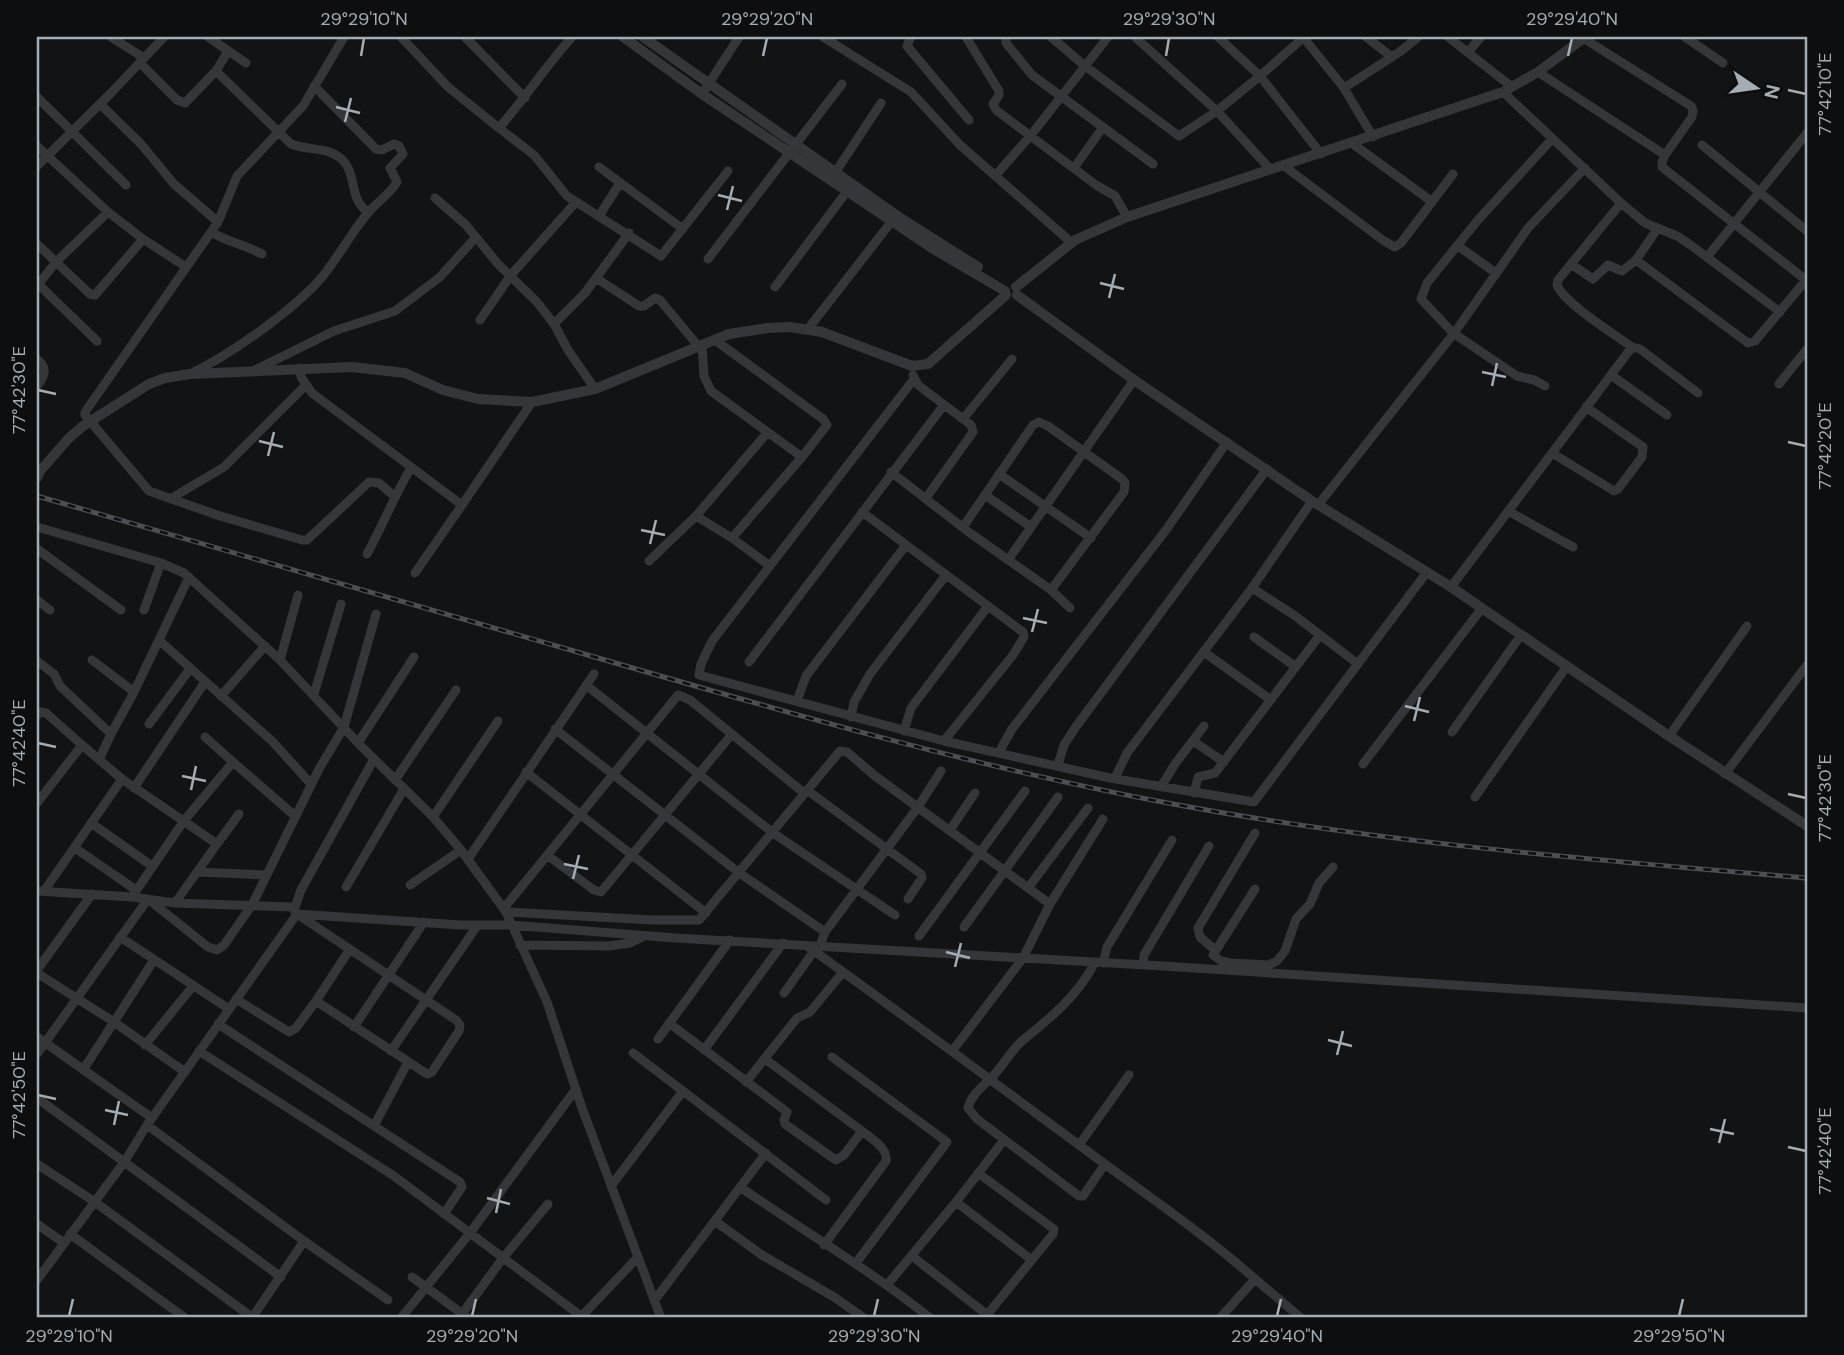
<svg xmlns="http://www.w3.org/2000/svg" width="1844" height="1355" font-family="'DM Sans',sans-serif">
	<rect width="100%" height="100%" fill="#121314"/>
	<g fill="none" stroke-linecap="round" stroke-linejoin="round">
		<!-- minor -->
		<path stroke="#343639" stroke-width="9" d="M 111,37 L 144,58
			M 208,37 L 246,63
			M 344,37 L 303,106 L 237,176 L 218,222 L 85,412 L 85,415 L 149,491 L 217,515 L 302,540 L 307,540 L 369,482 L 379,483 L 394,496
			M 401,37 L 448,87 L 499,128
			M 465,37 L 525,98
			M 572,37 C 546,66 525,98 499,128 L 534,155 L 567,196 L 661,256 L 728,171
			M 823,37 L 911,92 L 960,145 L 1072,243
			M 911,37 L 907,46 L 969,120
			M 966,37 L 999,91 L 999,95 L 993,104 L 996,110 L 1096,185 L 1115,196 L 1127,217
			M 1006,37 L 1006,43 L 1032,75 L 1153,164
			M 1051,37 L 1085,66 L 1179,136 L 1217,111 L 1260,76 L 1304,37
			M 1135,37 L 1217,111 L 1270,169
			M 1218,37 L 1260,76 L 1321,154
			M 1303,37 L 1344,88 L 1373,137
			M 1366,37 L 1392,57
			M 1448,37 L 1512,87
			M 1685,37 L 1723,63
			M 1583,38 L 1691,106 L 1693,110 L 1692,117 L 1665,155
			M 1468,52 L 1481,37
			M 140,63 L 177,100 L 185,103 L 216,71 L 228,51
			M 216,71 L 291,144 C 305,150 326,147 339,157 C 359,172 347,198 368,212
			M 1538,72 L 1665,155 L 1662,162 L 1662,167 L 1806,280
			M 1344,88 L 1401,51 L 1418,37
			M 702,94 L 739,37
			M 37,97 L 126,185
			M 100,104 L 141,144 L 174,184 L 218,222
			M 1353,144 L 1431,201
			M 1702,145 L 1807,231
			M 37,146 L 108,212 L 143,239 L 186,267
			M 37,166 L 111,93 L 164,37
			M 1284,166 L 1384,241 L 1395,247 L 1401,243 L 1453,174
			M 599,167 L 683,229
			M 1074,168 L 1103,127
			M 835,173 L 881,103
			M 995,176 L 1031,135 L 1108,37
			M 435,198 L 466,225 L 498,264 L 537,302 L 554,324 L 568,350 L 595,389
			M 1621,203 L 1645,223 L 1677,236 L 1692,246 L 1780,312
			M 599,216 L 620,183
			M 1658,228 L 1636,260 L 1748,343 L 1755,341 L 1807,279
			M 211,232 C 228,242 245,245 262,254
			M 37,244 L 90,294 L 95,295 L 143,239
			M 1458,246 L 1496,273
			M 1707,257 L 1807,133
			M 708,259 L 842,84
			M 1571,264 L 1593,279 L 1608,265 L 1622,271 L 1636,260
			M 596,278 L 639,306 L 644,306 L 655,298 L 660,300 L 699,347
			M 37,283 L 97,341
			M 37,286 L 56,262 L 108,212
			M 775,287 L 851,186
			M 480,320 L 511,275 L 576,202
			M 554,324 L 585,293 L 629,233
			M 808,329 L 895,217
			M 715,340 L 823,419 L 827,425 L 802,457 L 732,538
			M 702,345 L 704,376 L 711,391 L 802,457
			M 1632,347 L 1640,349 L 1698,393
			M 37,359 C 48,368 45,376 37,386
			M 300,368 L 301,377 L 312,393 L 462,505 L 532,402
			M 255,370 L 334,331 L 395,311 L 440,277 L 476,237
			M 192,373 C 231,354 283,317 314,286 C 335,265 348,236 368,213 C 377,202 389,195 397,182 L 390,168 L 403,154 L 399,146 L 394,144 L 382,150 L 376,149 L 314,86
			M 913,375 L 918,385 L 971,425 L 973,432 L 926,498
			M 1611,375 L 1667,415
			M 914,379 L 712,641 L 701,664 L 699,675 L 944,741 L 1110,778 L 1254,802 L 1427,572
			M 1779,384 L 1807,349
			M 1545,386 L 1534,380 L 1517,376 L 1453,333 L 1421,299 L 1427,283 L 1478,220 L 1552,139
			M 963,419 L 1012,359
			M 1552,453 L 1614,491 L 1618,489 L 1642,457 L 1643,447 L 1586,407
			M 891,472 L 970,533 L 1051,590 L 1070,608
			M 999,474 L 1091,538
			M 985,495 L 1031,527
			M 170,499 L 224,467 L 305,386
			M 1318,505 L 1455,332 L 1528,228 L 1585,168
			M 1508,511 L 1573,547
			M 862,512 L 1023,632 L 1024,637 L 1013,655 L 944,741
			M 696,516 L 732,538 L 770,566
			M 37,527 L 161,563 L 184,573 L 280,660 L 358,743 L 433,817 L 461,850 L 506,912 L 547,1002 L 582,1108 L 661,1318
			M 963,527 L 1033,425 L 1039,422 L 1048,426 L 1122,479 L 1125,483 L 1124,492 L 1051,590
			M 37,549 L 121,610
			M 367,554 C 383,525 394,496 411,468
			M 1008,560 L 1134,380
			M 649,561 L 696,516 L 767,433
			M 415,573 L 462,505
			M 1451,587 L 1632,347 C 1614,334 1564,303 1557,285 L 1558,280 L 1621,203 L 1503,92
			M 1252,588 L 1294,615 L 1358,664
			M 37,600 L 50,610
			M 144,610 L 161,563
			M 1254,637 L 1296,667
			M 160,641 L 272,741 L 311,784
			M 1204,652 L 1271,700
			M 280,660 L 298,595
			M 37,661 L 54,674 L 60,686 L 111,734 L 134,692 L 92,660
			M 749,662 L 944,405
			M 586,685 L 773,833 L 895,915
			M 134,692 L 189,577
			M 314,694 L 341,604
			M 221,696 L 265,646
			M 797,701 L 806,676 L 906,545
			M 37,715 L 41,712 L 46,713 L 82,745
			M 851,717 L 854,702 L 870,674 L 946,575
			M 149,724 L 190,669
			M 555,729 L 738,872 L 825,932
			M 904,731 L 911,708 L 988,606
			M 1452,732 L 1521,635
			M 1669,736 L 1747,626
			M 205,737 L 233,762
			M 1193,741 L 1224,762
			M 358,743 L 414,657
			M 999,752 L 1012,729 L 1166,530 L 1227,442
			M 99,760 L 111,734
			M 1363,764 L 1482,608
			M 1058,765 L 1064,745 L 1075,728 L 1267,469
			M 526,772 L 706,913
			M 1725,774 L 1807,665
			M 1115,778 L 1127,753 L 1252,588 L 1312,501
			M 395,780 L 456,690
			M 1161,787 L 1175,764 L 1204,726
			M 134,788 L 205,682
			M 807,790 L 921,874 L 922,878 L 908,899
			M 1194,793 L 1198,777 L 1215,773 L 1320,635
			M 1475,797 L 1567,666
			M 37,803 L 82,745 L 122,779
			M 433,817 L 498,721
			M 91,823 L 152,866
			M 950,830 L 975,793
			M 217,844 L 239,814
			M 75,848 L 136,890
			M 547,855 L 594,890 L 601,892 L 732,734
			M 468,859 L 594,674
			M 197,872 L 266,875
			M 410,885 L 461,850
			M 346,887 L 404,789
			M 1028,888 L 1088,808
			M 37,891 L 132,897 L 175,903 L 294,907
			M 44,891 L 122,779 L 217,844 L 175,903
			M 132,897 L 183,822 L 233,762 L 295,816
			M 504,908 L 678,695 L 690,700 L 804,793
			M 506,912 L 652,920 L 699,920 L 840,751 L 847,752 L 875,776 L 1050,904
			M 297,914 L 461,925 L 511,925 L 675,938 L 1163,966 L 1807,1008
			M 964,927 L 1058,797
			M 919,936 L 1025,791
			M 120,937 L 229,1009
			M 520,945 L 609,946 L 630,943 L 644,936
			M 807,946 C 902,1014 996,1084 1090,1153 C 1146,1195 1203,1233 1255,1279 L 1220,1318
			M 820,946 L 825,932 L 918,807 L 941,771
			M 1215,950 L 1200,937 L 1198,928 L 1255,833
			M 1213,955 L 1221,961 L 1231,963 L 1269,965 L 1277,961 L 1285,951 L 1296,919 L 1310,904 L 1319,883 L 1333,867
			M 1213,955 L 1255,889
			M 1095,962 C 1079,995 1049,1019 1022,1041 C 1011,1051 1004,1064 994,1075 C 985,1085 971,1094 968,1108 L 977,1119 L 1079,1196 L 1083,1196 L 1105,1164
			M 1103,963 L 1107,947 L 1172,840
			M 1143,965 L 1144,955 L 1209,846
			M 37,970 L 92,894
			M 37,973 L 114,1022 L 185,1072
			M 784,993 L 814,951
			M 236,999 L 289,1032 L 296,1028 L 316,1001 L 427,1074 L 432,1072 L 459,1031 L 460,1025 L 456,1020 L 297,914 L 294,910 L 301,890 L 374,759
			M 316,1001 L 350,949
			M 669,1023 L 787,1112 L 784,1120 L 785,1124 L 833,1158 L 836,1160 L 844,1155 L 862,1131 C 872,1139 888,1148 886,1161 L 824,1245
			M 218,1024 L 460,1182 L 462,1187 L 444,1214
			M 354,1027 L 424,922
			M 37,1037 L 152,1118
			M 658,1039 L 730,940
			M 145,1045 L 193,986
			M 704,1050 L 783,943
			M 953,1050 L 1023,958 L 1050,904 L 1103,819
			M 199,1051 L 394,1176 L 581,1316
			M 391,1051 L 477,926
			M 633,1053 L 826,1200
			M 37,1054 L 148,899 L 208,947 L 217,950 L 224,945 L 252,905 L 319,769 L 344,727 L 376,614
			M 832,1057 L 947,1142 L 856,1263
			M 765,1059 L 862,1131
			M 83,1070 L 154,960
			M 746,1082 L 797,1018 L 810,1012 L 843,972
			M 37,1098 L 281,1277
			M 147,1125 L 304,1241 L 252,1318
			M 374,1126 L 408,1062
			M 1079,1145 L 1129,1075
			M 37,1164 L 95,1202 L 253,1318
			M 978,1173 L 1054,1229 L 1053,1234 L 987,1315
			M 611,1186 L 683,1091
			M 740,1187 C 804,1231 870,1270 930,1318
			M 956,1202 L 1032,1260
			M 715,1221 L 762,1255 L 834,1297 L 864,1318
			M 37,1224 L 64,1243
			M 70,1234 L 185,1318
			M 304,1241 L 388,1300
			M 912,1256 L 990,1317
			M 412,1277 L 468,1318
			M 1255,1279 L 1301,1318
			M 37,1280 L 125,1161 L 147,1125 L 297,914
			M 887,1285 L 956,1202 L 1004,1140
			M 654,1301 L 766,1153
			M 462,1314 L 503,1258 L 548,1204
			M 401,1318 L 470,1233 L 576,1089
			M 580,1318 L 638,1257"/>
		<!-- tertiary -->
		<path stroke="#343639" stroke-width="10" d="M 623,37 L 702,94 L 935,250 L 1005,291
			M 643,37 L 902,219 L 978,267
			M 1016,287 L 1075,240 L 1127,217 L 1503,92 L 1538,72 L 1585,37
			M 1017,295 L 1134,380 L 1312,501 L 1451,587 L 1669,736 L 1807,826
			M 37,478 L 40,471 L 69,438 L 83,426 L 149,384 L 165,378 L 190,374 L 352,367 L 405,373 L 443,390 L 478,399 L 532,402 L 595,389 L 729,334 L 768,328 L 790,327 L 822,332 L 912,366 L 928,364 L 1006,295"/>
		<defs>
			<path id="rail" d="M 37,496 C 224,550 411,604 598,658 C 788,713 978,768 1173,804 C 1383,843 1595,860 1807,878"/>
		</defs>
		<!-- rail casing -->
		<use href="#rail" stroke="#4b4e52" stroke-width="5"/>
		<!-- rail -->
		<use href="#rail" stroke="#0d0e0f" stroke-width="2.5" stroke-dasharray="8" stroke-linecap="butt"/>
	</g>
	<!-- ticks -->
	<path fill="none" stroke="#a4adb4" stroke-width="2.5" d="M 361,56 L 364,38M 763,56 L 767,38M 1166,56 L 1169,38M 1568,56 L 1572,38M 1788,90 L 1806,94M 336,107 L 360,113M 345,122 L 351,98M 718,195 L 742,201M 727,210 L 733,186M 1100,283 L 1124,289M 1109,298 L 1115,274M 1482,372 L 1506,377M 1492,386 L 1497,363M 38,390 L 56,394M 259,441 L 283,447M 1788,442 L 1806,446M 268,456 L 274,432M 641,530 L 665,535M 650,544 L 656,520M 1023,618 L 1047,623M 1032,632 L 1038,609M 1405,706 L 1429,712M 1414,721 L 1420,697M 38,743 L 56,747M 182,776 L 206,781M 191,790 L 196,766M 1788,794 L 1806,798M 564,864 L 588,869M 573,879 L 579,855M 946,952 L 970,958M 955,967 L 961,943M 1328,1040 L 1352,1046M 1337,1055 L 1343,1031M 38,1095 L 56,1099M 105,1110 L 128,1115M 114,1125 L 119,1101M 1710,1129 L 1734,1134M 1719,1143 L 1725,1119M 1788,1147 L 1806,1151M 487,1198 L 510,1204M 496,1213 L 501,1189M 69,1316 L 73,1299M 472,1316 L 476,1299M 874,1316 L 878,1299M 1277,1316 L 1281,1299M 1679,1316 L 1683,1299"/>
	<!-- border -->
	<rect width="1844" height="1355" fill="none" stroke="#0d0e0f" stroke-width="77"/>
	<!-- north arrow -->
	<g transform="translate(1756 88) rotate(103)" stroke="#0d0e0f" stroke-width="5" paint-order="stroke">
	<path d="M0-5L12 26L0 18L-12 26Z" fill="#a4adb4"/>
	<text y="-10" font-size="19" font-weight="bold" text-anchor="middle" fill="#a4adb4">N</text>
	</g>
	<rect x="38" y="38" width="1768" height="1278" fill="none" stroke="#a4adb4" stroke-width="2.5"/>
	<g font-size="18" text-anchor="middle" fill="#a4adb4">
		<text x="364" y="25">29°29'10"N</text>
		<text x="767" y="25">29°29'20"N</text>
		<text x="1169" y="25">29°29'30"N</text>
		<text x="1572" y="25">29°29'40"N</text>
		<text transform="translate(1825 94) rotate(-90)" y="6">77°42'10"E</text>
		<text transform="translate(19 390) rotate(-90)" y="6">77°42'30"E</text>
		<text transform="translate(1825 446) rotate(-90)" y="6">77°42'20"E</text>
		<text transform="translate(19 743) rotate(-90)" y="6">77°42'40"E</text>
		<text transform="translate(1825 798) rotate(-90)" y="6">77°42'30"E</text>
		<text transform="translate(19 1095) rotate(-90)" y="6">77°42'50"E</text>
		<text transform="translate(1825 1151) rotate(-90)" y="6">77°42'40"E</text>
		<text x="69" y="1342">29°29'10"N</text>
		<text x="472" y="1342">29°29'20"N</text>
		<text x="874" y="1342">29°29'30"N</text>
		<text x="1277" y="1342">29°29'40"N</text>
		<text x="1679" y="1342">29°29'50"N</text>
	</g>
</svg>
